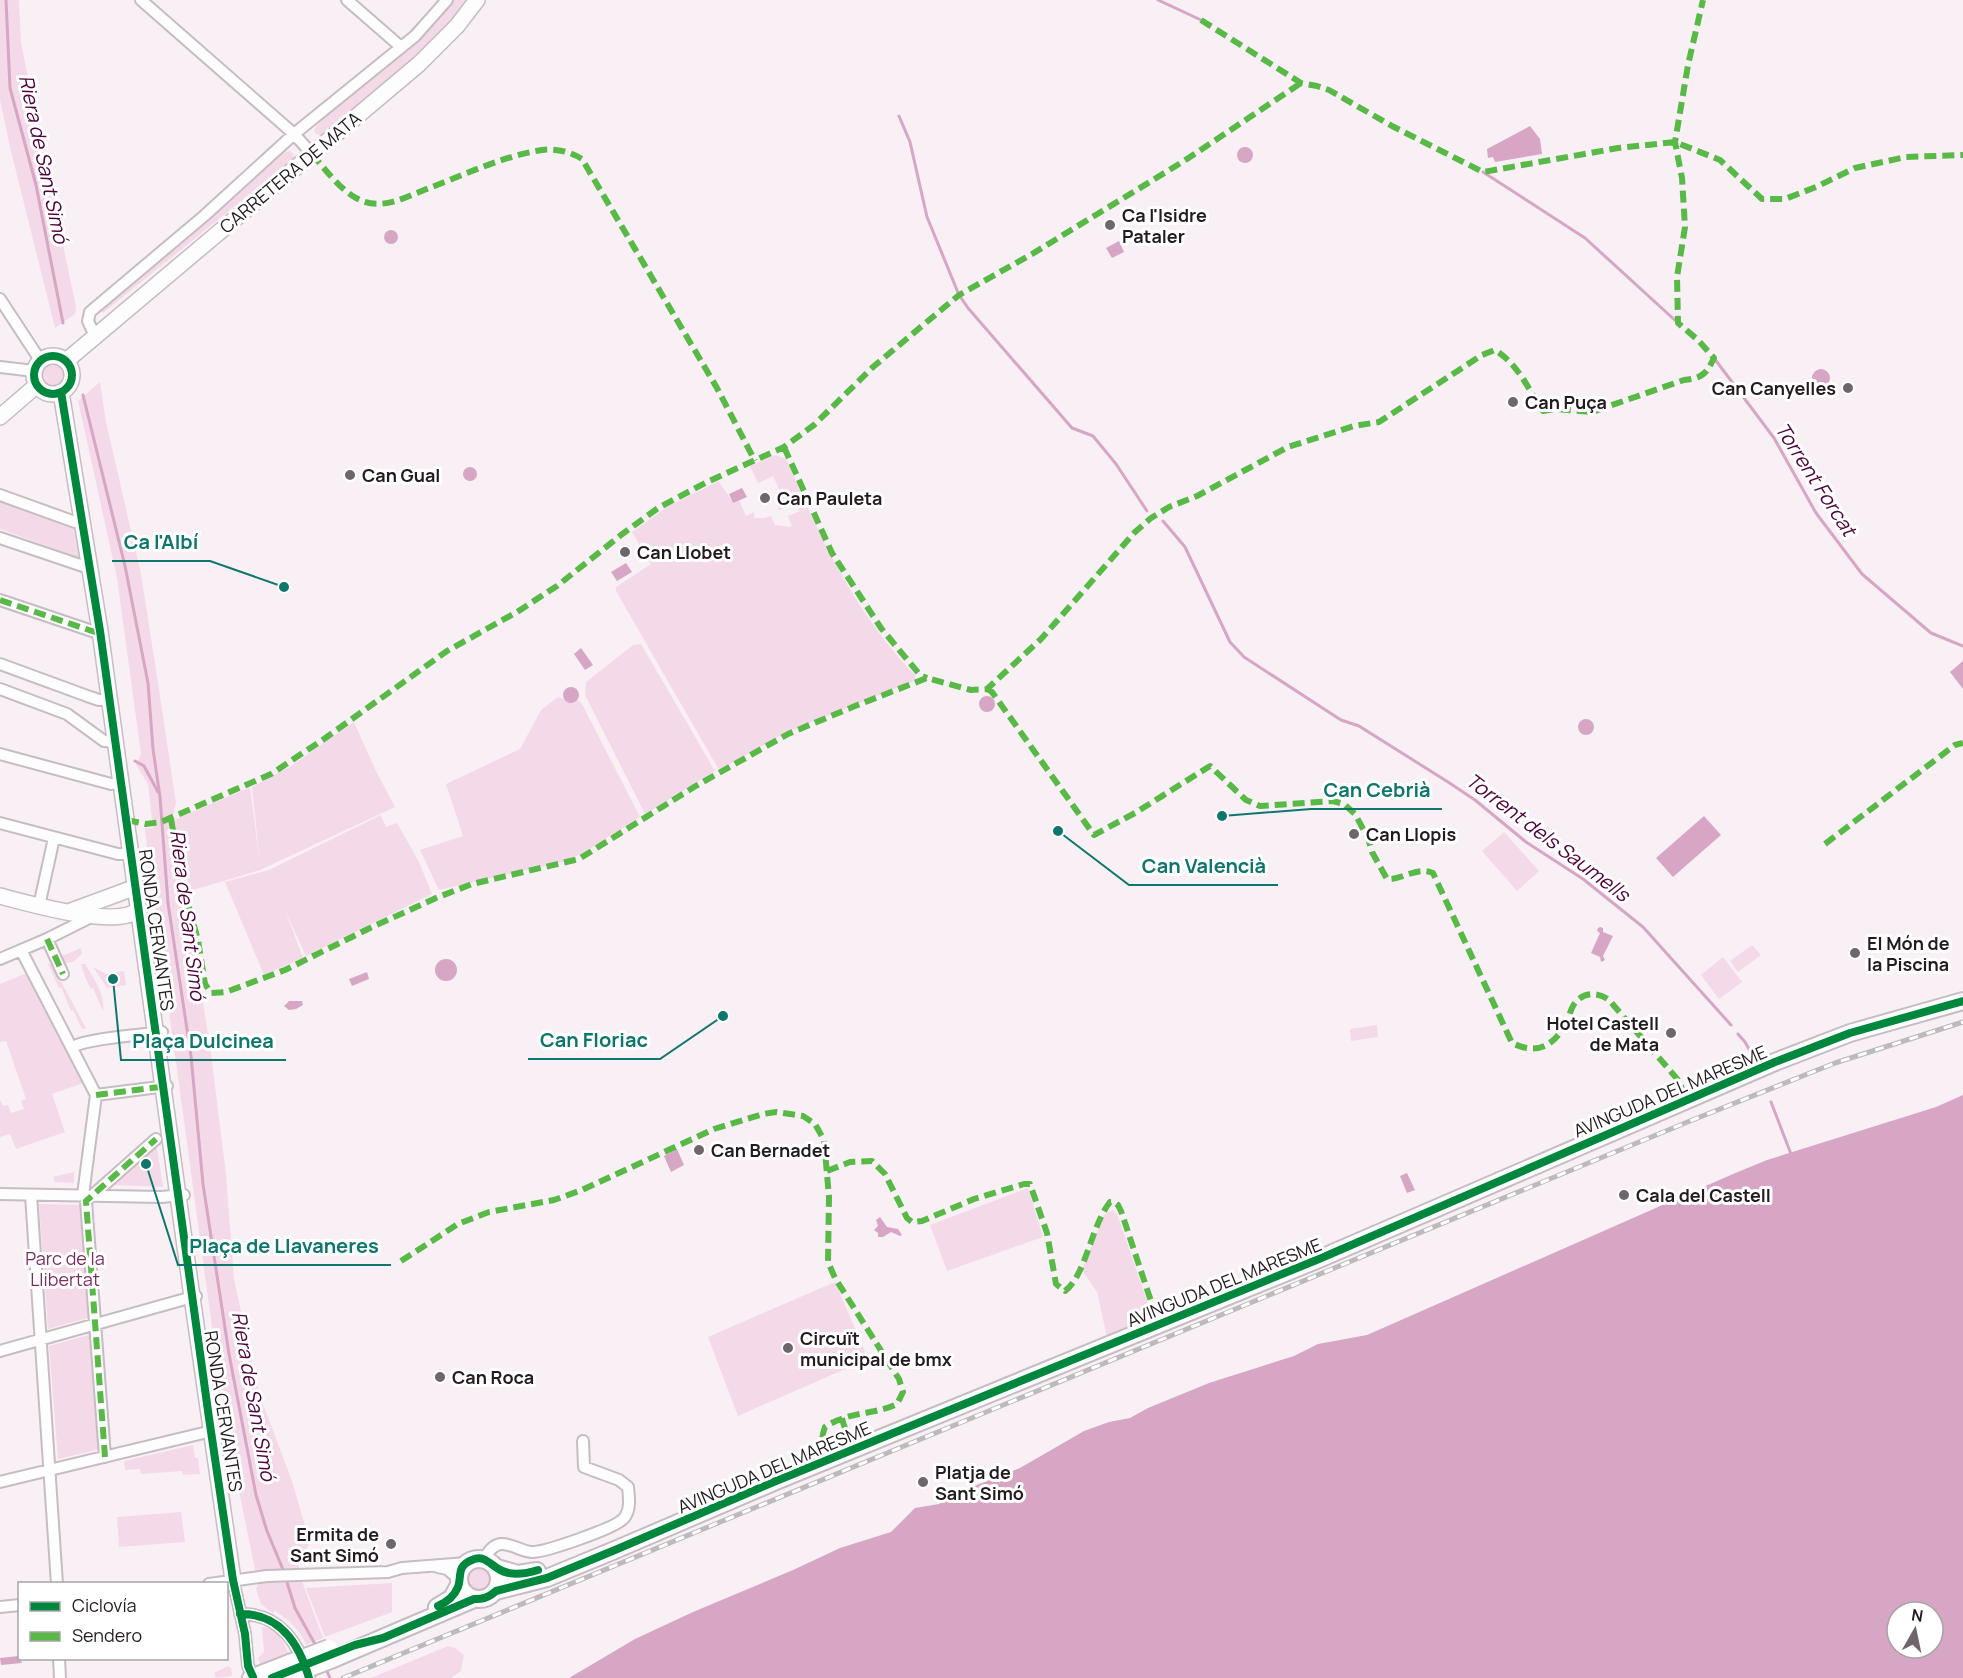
<svg xmlns="http://www.w3.org/2000/svg" width="1963" height="1678" font-family="Manrope,sans-serif">
	<rect width="100%" height="100%" fill="#f8f0f5"/>
	<!-- green -->
	<path fill="#f4d9e9" d="M 0,0 L 19,0 L 21,43 L 76,307 L 75,314 L 55,328 L 11,151 L 0,100 Z
		M 452,0 L 468,0 C 426,53 374,94 321,135 L 316,134 L 314,130 L 320,121 L 413,43 Z
		M 290,151 L 294,154 L 293,159 L 103,313 L 100,309 L 285,152 Z
		M43 375a10 10 0 1 1 20 0a10 10 0 1 1-20 0Z
		M 100,382 L 106,422 L 141,574 L 160,696 L 176,803 L 169,829 L 195,955 L 210,1046 L 226,1174 L 234,1280 L 260,1396 L 292,1481 L 310,1543 L 298,1564 L 304,1587 L 323,1638 L 306,1645 C 300,1628 288,1620 274,1610 L 274,1614 L 261,1604 L 256,1589 L 258,1585 L 236,1476 L 215,1349 L 147,849 L 145,828 L 153,828 L 148,784 L 136,765 L 141,754 L 117,578 L 78,401 Z
		M 775,455 L 786,459 C 820,537 855,614 916,676 L 914,681 L 787,732 L 719,770 L 616,591 L 616,587 L 651,564 L 632,532 L 667,507 L 719,481 C 723,490 729,494 733,503 L 739,500 L 746,516 L 754,512 L 754,518 L 765,518 L 771,516 L 775,525 L 792,527 L 788,516 L 800,511 L 797,504 L 779,510 L 776,503 L 784,500 L 773,476 L 758,483 L 750,466 Z
		M 0,498 L 78,526 L 83,555 L 80,558 L 0,529 Z
		M 641,644 L 715,771 L 645,814 L 585,695 L 586,682 L 633,645 Z
		M 558,697 L 574,703 L 578,700 L 582,704 L 640,817 L 581,854 L 571,858 L 571,860 L 439,890 L 420,850 L 463,836 L 446,784 L 520,749 L 541,710 Z
		M 354,722 L 376,771 L 395,807 L 260,870 L 190,891 L 174,820 L 250,787 L 260,864 L 252,787 L 291,766 Z
		M 381,815 L 386,827 L 397,823 L 419,862 L 432,894 L 306,956 L 285,910 L 303,958 L 264,975 L 225,882 L 269,870 Z
		M 1504,832 L 1539,871 L 1517,891 L 1482,851 Z
		M 1752,945 L 1761,955 L 1738,972 L 1730,961 Z
		M 81,948 L 82,954 L 73,962 L 61,964 L 57,958 Z
		M 1723,957 L 1742,982 L 1719,999 L 1701,975 Z
		M 51,963 L 86,1028 L 82,1029 L 73,1010 L 71,1011 L 61,987 L 59,988 L 48,964 Z
		M 81,964 L 85,964 C 94,978 105,994 103,1011 L 93,988 L 91,989 L 85,977 Z
		M 93,967 L 106,974 L 124,971 L 126,985 L 107,988 Z
		M 27,973 L 86,1082 L 52,1094 L 65,1132 L 16,1149 L 10,1134 L 0,1137 L 0,1099 L 3,1106 L 8,1105 L 11,1113 L 24,1109 L 21,1101 L 26,1099 L 6,1041 L 0,1042 L 0,984 Z
		M 1377,1025 L 1378,1037 L 1351,1041 L 1350,1029 Z
		M 155,1146 L 157,1148 L 163,1187 L 115,1185 L 114,1182 Z
		M 74,1172 L 74,1183 L 55,1182 L 53,1177 Z
		M 1028,1188 L 1043,1237 L 947,1271 L 930,1225 Z
		M 39,1204 L 83,1205 L 91,1317 L 48,1329 Z
		M 1113,1210 L 1117,1214 L 1150,1309 L 1149,1319 L 1107,1337 L 1097,1292 L 1082,1270 L 1104,1215 Z
		M 835,1282 L 868,1359 L 738,1416 L 708,1337 Z
		M 92,1334 L 101,1449 L 58,1459 L 49,1346 Z
		M 193,1445 L 195,1458 L 198,1458 L 200,1474 L 183,1475 L 182,1471 L 141,1474 L 140,1469 L 125,1470 L 124,1461 Z
		M 181,1512 L 185,1542 L 119,1547 L 117,1517 Z
		M468 1579a11 11 0 1 1 22 0a11 11 0 1 1-22 0Z
		M 392,1583 L 392,1612 L 325,1637 L 306,1588 Z
		M 262,1627 C 277,1628 284,1642 289,1655 L 263,1665 L 260,1664 L 258,1658 L 264,1652 Z
		M 448,1646 L 455,1648 L 464,1655 L 461,1671 L 451,1678 L 371,1678 Z
		M 228,1666 L 231,1668 L 232,1676 L 216,1678 L 214,1673 Z"/>
	<!-- water -->
	<path fill="#d6a6c4" fill-rule="evenodd" d="M 1530,126 L 1540,139 L 1542,154 L 1495,162 L 1493,157 L 1488,158 L 1487,149 Z
		M1237 155a8 8 0 1 1 16 0a8 8 0 1 1-16 0Z
		M384 237a7 7 0 1 1 14 0a7 7 0 1 1-14 0Z
		M 1119,241 L 1124,252 L 1112,258 L 1106,248 Z
		M1812 378a9 9 0 1 1 18 0a9 9 0 1 1-18 0Z
		M463 474a7 7 0 1 1 14 0a7 7 0 1 1-14 0Z
		M 742,488 L 747,497 L 733,503 L 729,494 Z
		M 626,563 L 632,572 L 617,581 L 611,572 Z
		M 581,648 L 593,665 L 585,670 L 574,654 Z
		M 1963,661 L 1963,689 L 1950,672 Z
		M563 695a8 8 0 1 1 16 0a8 8 0 1 1-16 0Z
		M979 704a8 8 0 1 1 16 0a8 8 0 1 1-16 0Z
		M1578 727a8 8 0 1 1 16 0a8 8 0 1 1-16 0Z
		M 1704,816 L 1721,835 L 1673,877 L 1656,858 Z
		M 1600,927 L 1603,928 L 1603,932 L 1613,936 L 1603,956 L 1605,960 L 1601,962 L 1600,957 L 1591,953 L 1600,933 L 1597,931 L 1598,928 Z
		M435 970a11 11 0 1 1 22 0a11 11 0 1 1-22 0Z
		M 367,972 L 369,979 L 352,986 L 349,979 Z
		M 289,1001 L 302,1001 L 303,1005 L 296,1009 L 289,1010 L 284,1006 Z
		M 1963,1095 L 1963,1678 L 569,1678 L 635,1639 L 693,1612 L 793,1570 L 840,1548 L 891,1532 L 915,1508 L 939,1504 L 964,1490 L 1020,1468 L 1084,1431 L 1109,1422 L 1130,1418 L 1148,1408 L 1209,1383 L 1294,1356 L 1318,1344 L 1367,1335 L 1733,1174 L 1767,1160 L 1936,1107 ZM 1897,1612 L 1933,1612 L 1933,1648 L 1897,1648 Z
		M 677,1149 L 684,1165 L 671,1172 L 664,1156 Z
		M 1407,1173 L 1415,1190 L 1407,1193 L 1400,1176 Z
		M 880,1217 L 887,1227 L 898,1229 L 902,1235 L 900,1236 L 891,1232 L 883,1237 L 878,1237 L 878,1233 L 874,1230 L 878,1226 L 876,1220 Z
		M 19,1656 L 22,1663 L 1,1665 L 0,1658 Z"/>
	<g fill="none" stroke-linecap="round" stroke-linejoin="round">
		<!-- stream -->
		<path stroke="#d6a6c4" stroke-width="3" d="M 6,0 L 10,88 L 36,185 L 63,323
			M 1158,0 L 1201,20
			M 899,116 L 910,142 L 927,217 L 959,295 L 968,308 L 1072,428 L 1093,436 L 1116,464 L 1147,511
			M 1483,172 L 1585,238 L 1678,323
			M 1714,358 L 1774,438 L 1816,513 L 1862,574 L 1931,633 L 1963,646
			M 83,395 L 125,566 L 148,683 L 153,749 L 160,797 L 168,903 L 191,1056 L 203,1184 L 229,1354 L 256,1495 L 267,1531 L 284,1572
			M 1163,521 L 1185,547 L 1230,642 L 1244,657 L 1341,720 L 1359,726 L 1448,782 L 1475,800 L 1526,842 L 1583,879 L 1643,927 L 1731,1025
			M 135,761 L 144,766 L 158,792
			M 1738,1034 L 1745,1042 L 1754,1058
			M 1771,1102 L 1791,1154
			M 286,1579 L 295,1608 L 316,1646
			M 326,1669 L 330,1678"/>
		<defs>
			<path id="street" d="M 141,0 L 294,134 L 312,154
				M 347,0 L 401,47
				M 0,299 L 40,360
				M 95,336 L 88,321 L 90,312 L 204,216 L 294,134 L 415,36 L 447,0
				M 0,367 L 34,371
				M 0,495 L 75,522 L 82,521
				M 0,538 L 83,566 L 88,565
				M 0,600 L 95,632 L 100,631
				M 0,664 L 90,697 L 99,700 L 109,700
				M 0,689 L 67,714 L 104,741 L 115,742
				M 0,754 L 111,784 L 122,783
				M 0,823 L 118,854 L 132,854
				M 39,906 L 54,838
				M 47,939 L 63,974
				M 21,950 L 96,1095 L 83,1195
				M 0,959 L 47,939 L 93,916
				M 72,1047 C 88,1038 141,1035 162,1032
				M 96,1095 L 167,1086
				M 0,1194 L 161,1197 L 184,1195
				M 31,1195 L 57,1584
				M 0,1351 L 196,1296
				M 105,1457 L 86,1201 L 156,1139
				M 0,1482 L 216,1430
				M 484,1559 C 488,1553 492,1545 501,1544 C 511,1543 522,1552 532,1552 C 546,1552 616,1528 624,1518 C 631,1510 629,1497 628,1487 L 619,1480 L 584,1467 L 583,1441
				M 438,1567 L 447,1569 L 459,1579
				M 233,1580 L 245,1634 L 248,1666 L 254,1678
				M 209,1584 L 267,1576 L 388,1572 L 402,1568 L 467,1563
				M 0,1607 L 20,1605
				M 240,1614 C 279,1613 299,1643 309,1678
				M 59,1658 L 60,1678"/>
			<path id="secondary" d="M34 375a19 19 0 1 1 38 0a19 19 0 1 1-38 0Z
				M 66,361 L 419,64 L 457,26 L 477,0
				M 61,392 L 100,631 L 192,1297 L 233,1580
				M 0,417 L 37,385
				M 0,896 C 27,903 119,930 139,909
				M 71,911 L 136,887"/>
			<path id="primary" d="M459 1579a20 20 0 1 1 40 0a20 20 0 1 1-40 0Z
				M 497,1568 L 518,1574 L 537,1571
				M 496,1591 L 547,1578 L 615,1550 L 776,1481 L 1319,1259 L 1775,1062 L 1850,1033 L 1963,1001
				M 437,1607 L 452,1598 L 459,1585
				M 333,1659 L 474,1599
				M 251,1678 L 292,1662"/>
		</defs>
		<!-- street casing -->
		<use href="#street" stroke="#c5bdc2" stroke-width="14"/>
		<!-- secondary casing -->
		<use href="#secondary" stroke="#c5bdc2" stroke-width="18"/>
		<!-- primary casing -->
		<use href="#primary" stroke="#c5bdc2" stroke-width="20"/>
		<!-- street -->
		<use href="#street" stroke="#fefdfe" stroke-width="10"/>
		<!-- secondary -->
		<use href="#secondary" stroke="#fefdfe" stroke-width="15"/>
		<!-- primary -->
		<use href="#primary" stroke="#fefdfe" stroke-width="16"/>
		<defs>
			<path id="rail" d="M 343,1678 L 1690,1121 L 1835,1063 L 1963,1022"/>
		</defs>
		<!-- rail casing -->
		<use href="#rail" stroke="#bcbabb" stroke-width="5"/>
		<!-- rail -->
		<use href="#rail" stroke="#fff" stroke-width="3" stroke-dasharray="9" stroke-linecap="butt"/>
		<defs>
			<path id="primary-bridge" d="M 292,1662 L 329,1648
				M 297,1673 L 333,1659"/>
		</defs>
		<!-- primary-bridge casing -->
		<use href="#primary-bridge" stroke="#c5bdc2" stroke-width="20" stroke-linecap="butt"/>
		<!-- primary-bridge -->
		<use href="#primary-bridge" stroke="#fefdfe" stroke-width="16"/>
		<!-- quiet -->
		<path stroke="#58b947" stroke-width="6" stroke-dasharray="12 6" stroke-linecap="butt" d="M 1201,20 L 1301,83 L 1317,86 L 1329,90 L 1392,126 L 1483,172 L 1618,148 L 1675,142 L 1720,160 L 1762,199 L 1785,199 L 1816,187 L 1855,168 L 1906,157 L 1963,155
			M 312,154 C 325,169 340,190 358,199 C 380,211 404,198 424,190 C 462,176 502,156 542,150 C 555,148 571,152 582,159 L 717,388 L 755,461
			M 784,447 L 832,553 L 881,628 L 920,675 L 927,678
			M 0,600 L 95,632 L 100,631
			M 987,689 L 992,692 L 1094,835 L 1135,813 L 1210,766 L 1246,800 L 1260,806 L 1333,801 L 1344,804 L 1355,814 L 1368,838 L 1372,852 L 1387,879 C 1403,880 1416,866 1433,873 L 1512,1043 C 1537,1055 1553,1047 1566,1023 C 1569,1018 1570,1011 1573,1006 C 1581,992 1597,991 1609,1000 L 1679,1081 L 1686,1099
			M 171,819 L 183,886 L 198,940 L 205,984 L 211,993 L 226,992 L 285,970 L 370,928 L 436,898 L 472,884 L 579,859 L 694,787 L 788,734 L 855,706 L 927,678 L 971,690 L 987,689 L 1041,639 L 1135,532 L 1151,518 L 1169,507 L 1197,496 L 1288,447 L 1354,426 L 1379,422 L 1482,355 L 1495,350 C 1520,366 1527,388 1543,411 L 1554,409 L 1592,412 L 1684,380 C 1703,378 1706,374 1714,358 L 1698,340 L 1678,323 L 1677,277 L 1685,227 L 1682,178 L 1675,142 L 1688,65 L 1703,0
			M 127,820 L 146,824 L 161,822 L 271,774 L 324,739 L 447,651 L 517,612 L 557,586 L 621,535 L 658,508 L 707,482 L 784,447 L 814,425 L 873,367 L 959,295 L 1032,254 L 1184,161 L 1301,83
			M 1825,844 L 1955,745 L 1963,743
			M 47,939 L 63,974
			M 96,1095 L 168,1086
			M 827,1171 L 850,1162 L 872,1161 L 885,1174 L 907,1218 L 912,1222 L 922,1221 L 974,1199 L 1024,1184 L 1030,1184 L 1047,1233 L 1056,1284 L 1065,1291 C 1086,1275 1091,1226 1110,1202 L 1114,1202 L 1118,1205 L 1121,1211 L 1159,1325
			M 401,1261 L 458,1224 L 489,1212 L 554,1200 L 582,1190 L 714,1129 L 763,1114 L 776,1112 L 803,1116 L 815,1124 L 824,1140 L 829,1197 L 828,1262 L 835,1278 L 899,1379 L 903,1392 L 897,1404 C 874,1415 849,1411 825,1427 C 819,1442 826,1450 814,1464
			M 842,1418 C 845,1434 852,1440 867,1443
			M 105,1457 L 86,1201 L 156,1139"/>
		<defs>
			<path id="cycleway" d="M34 375a19 19 0 1 1 38 0a19 19 0 1 1-38 0Z
				M 61,392 L 100,631 L 209,1418 L 233,1580 L 245,1634 L 248,1666 L 253,1677
				M 438,1606 C 447,1602 454,1597 458,1587 C 462,1577 456,1566 472,1560 C 483,1555 488,1562 497,1568 C 508,1576 525,1574 538,1570
				M 240,1614 C 279,1613 299,1643 309,1678
				M 272,1678 L 355,1645 L 383,1638 L 474,1599 C 483,1599 488,1598 496,1591 L 547,1578 L 615,1550 L 776,1481 L 1319,1259 L 1775,1062 L 1850,1033 L 1963,1001"/>
		</defs>
		<!-- cycleway casing -->
		<use href="#cycleway" stroke="#fff" stroke-width="11"/>
		<!-- cycleway -->
		<use href="#cycleway" stroke="#00873e" stroke-width="8"/>
	</g>
	<!-- markers -->
	<g fill="#6e666b" stroke="#fff" stroke-width="2">
		<circle cx="1110" cy="225" r="6"/>
		<circle cx="1848" cy="388" r="6"/>
		<circle cx="1513" cy="402" r="6"/>
		<circle cx="350" cy="475" r="6"/>
		<circle cx="765" cy="498" r="6"/>
		<circle cx="625" cy="552" r="6"/>
		<circle cx="1354" cy="834" r="6"/>
		<circle cx="1855" cy="953" r="6"/>
		<circle cx="1671" cy="1033" r="6"/>
		<circle cx="699" cy="1150" r="6"/>
		<circle cx="1624" cy="1195" r="6"/>
		<circle cx="788" cy="1348" r="6"/>
		<circle cx="440" cy="1377" r="6"/>
		<circle cx="923" cy="1482" r="6"/>
		<circle cx="391" cy="1544" r="6"/>
	</g>
	<g text-anchor="middle" dominant-baseline="central" stroke-width="6" stroke-linejoin="round" paint-order="stroke">
		<!-- street labels -->
		<g font-size="18" fill="#241b20" stroke="#fff">
			<text transform="translate(290 172) rotate(-40)">CARRETERA DE MATA</text>
			<text transform="translate(157 930) rotate(82)">RONDA CERVANTES</text>
			<text transform="translate(1670 1091) rotate(-23)">AVINGUDA DEL MARESME</text>
			<text transform="translate(1224 1282) rotate(-22)">AVINGUDA DEL MARESME</text>
			<text transform="translate(224 1411) rotate(81)">RONDA CERVANTES</text>
			<text transform="translate(774 1467) rotate(-23)">AVINGUDA DEL MARESME</text>
		</g>
		<!-- poi labels -->
		<g font-size="18" font-weight="bold" fill="#241b20" stroke="#fff" text-anchor="start">
			<text x="1122" y="215">Ca l'Isidre<tspan x="1122" dy="21">Pataler</tspan></text>
			<text x="1836" y="388" text-anchor="end">Can Canyelles</text>
			<text x="1525" y="402">Can Puça</text>
			<text x="362" y="475">Can Gual</text>
			<text x="777" y="498">Can Pauleta</text>
			<text x="637" y="552">Can Llobet</text>
			<text x="1366" y="834">Can Llopis</text>
			<text x="1867" y="943">El Món de<tspan x="1867" dy="21">la Piscina</tspan></text>
			<text x="1659" y="1023" text-anchor="end">Hotel Castell<tspan x="1659" dy="21">de Mata</tspan></text>
			<text x="711" y="1150">Can Bernadet</text>
			<text x="1636" y="1195">Cala del Castell</text>
			<text x="800" y="1338">Circuït<tspan x="800" dy="21">municipal de bmx</tspan></text>
			<text x="452" y="1377">Can Roca</text>
			<text x="935" y="1472">Platja de<tspan x="935" dy="21">Sant Simó</tspan></text>
			<text x="379" y="1534" text-anchor="end">Ermita de<tspan x="379" dy="21">Sant Simó</tspan></text>
		</g>
		<!-- park labels -->
		<g font-size="18" fill="#7b2d61" stroke="#fff">
			<text x="65" y="1258">Parc de la<tspan x="65" dy="21">Llibertat</tspan></text>
		</g>
		<!-- water labels -->
		<g font-size="20" font-style="italic" fill="#50003b" stroke="#fff">
			<text transform="translate(44 159) rotate(78)">Riera de Sant Simó</text>
			<text transform="translate(1816 479) rotate(57)">Torrent Forcat</text>
			<text transform="translate(1548 837) rotate(37)">Torrent dels Saumells</text>
			<text transform="translate(188 915) rotate(83)">Riera de Sant Simó</text>
			<text transform="translate(254 1396) rotate(80)">Riera de Sant Simó</text>
		</g>
	</g>
	<!-- callouts -->
	<path fill="none" stroke="#0f766e" stroke-width="2" d="M284 587L210 561H112M1222 816L1311 809H1442M1058 831L1129 885H1278M723 1016L660 1059H528M113 979L121 1060H286M146 1164L178 1265H391"/>
	<g fill="#0f766e" stroke="#fff" stroke-width="2">
		<circle cx="284" cy="587" r="6"/>
		<circle cx="1222" cy="816" r="6"/>
		<circle cx="1058" cy="831" r="6"/>
		<circle cx="723" cy="1016" r="6"/>
		<circle cx="113" cy="979" r="6"/>
		<circle cx="146" cy="1164" r="6"/>
	</g>
	<g font-size="20" text-anchor="middle" font-weight="bold" fill="#0f766e" stroke="#fff" stroke-width="6" stroke-linejoin="round" paint-order="stroke">
		<text x="161" y="549">Ca l'Albí</text>
		<text x="1377" y="797">Can Cebrià</text>
		<text x="1204" y="873">Can Valencià</text>
		<text x="594" y="1047">Can Floriac</text>
		<text x="203" y="1048">Plaça Dulcinea</text>
		<text x="284" y="1253">Plaça de Llavaneres</text>
	</g>
	<!-- legend -->
	<rect x="18" y="1582" width="210" height="78" fill="#ffffff" stroke="#a7a4a6" stroke-width="1.5"/>
	<rect x="30" y="1602" width="30" height="9" fill="#00873e" stroke="#a7a4a6" stroke-width="1.5"/>
	<text x="72" y="1612" font-size="18" fill="#241b20">Ciclovía</text>
	<rect x="30" y="1632" width="30" height="9" fill="#58b947" stroke="#a7a4a6" stroke-width="1.5"/>
	<text x="72" y="1642" font-size="18" fill="#241b20">Sendero</text>
	<!-- north arrow -->
	<g transform="translate(1915 1630) rotate(9)"><circle r="28" fill="#ffffff" stroke="#a7a4a6" stroke-width="1.5"/>
	<path d="M0-4.5L10 22L0 15L-10 22Z" fill="#6e666b"/>
	<text y="-9" font-size="16" font-weight="bold" text-anchor="middle" fill="#241b20">N</text>
	</g>
</svg>
